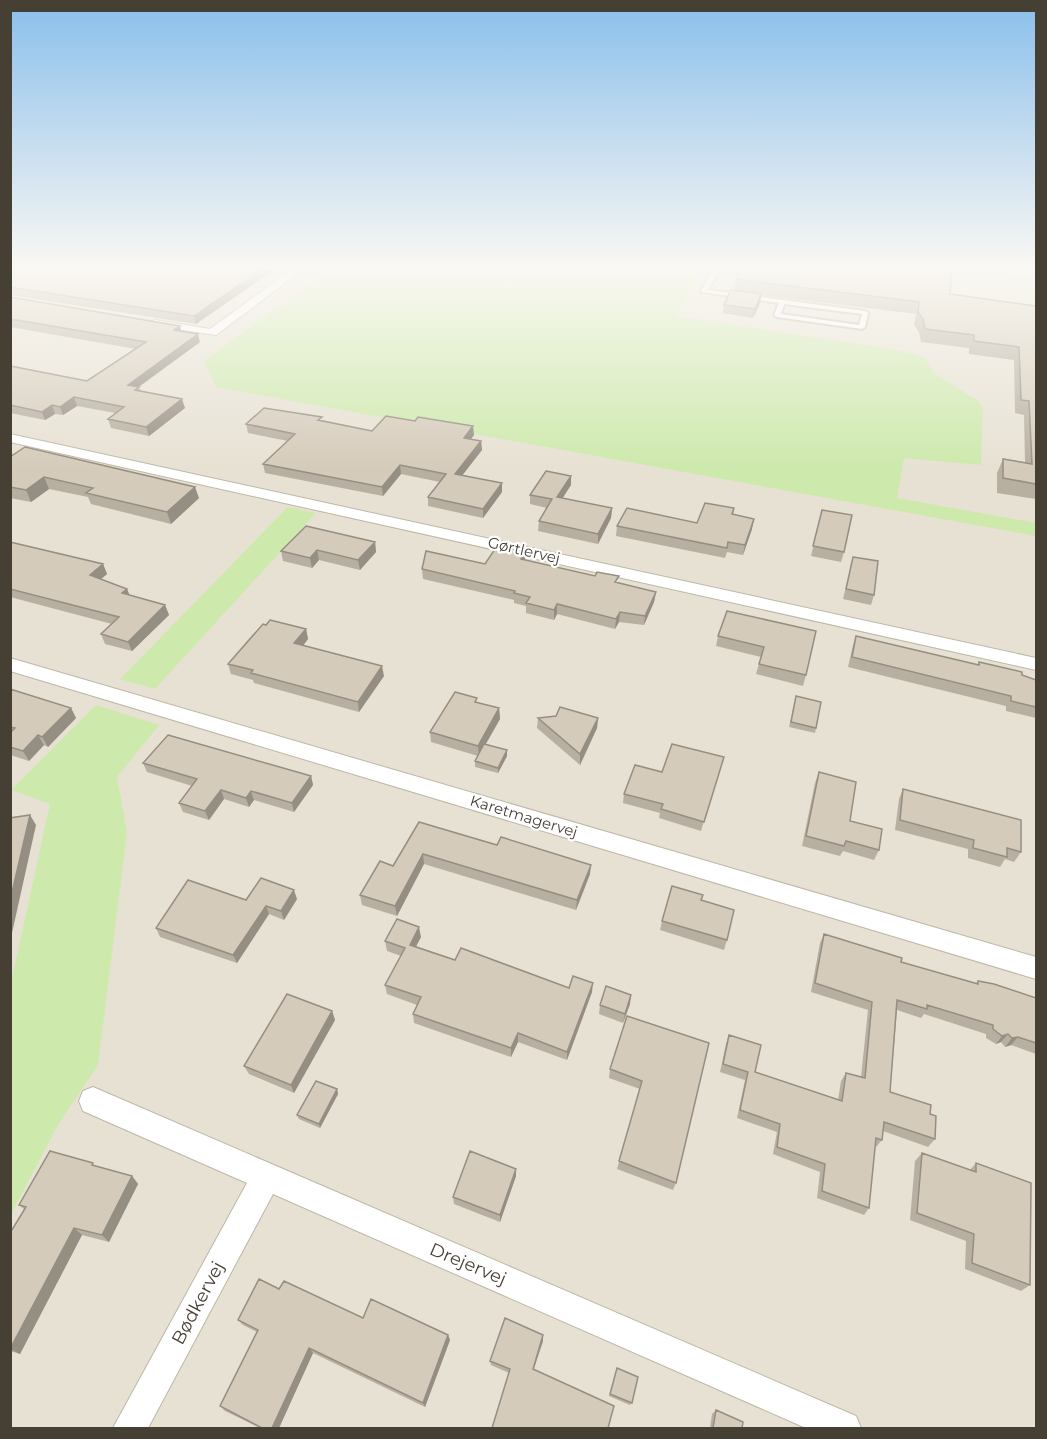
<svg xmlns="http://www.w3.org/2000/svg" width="1047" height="1439" font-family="Montserrat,sans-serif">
	<rect width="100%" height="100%" fill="#f3efe5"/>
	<!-- residential -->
	<path fill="#e7e1d3" d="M 11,268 L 1036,268 L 1036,1428 L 11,1428 Z"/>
	<!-- green -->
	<path fill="#cde9ac" d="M 333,268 L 682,268 L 702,271 L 676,316 L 903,351 L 926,358 L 933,372 L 978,401 L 983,407 L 981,465 L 904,458 L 897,498 L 1036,523 L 1036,536 L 216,387 L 204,361 Z
		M 288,507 L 316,513 L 155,689 L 120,679 Z
		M 96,705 L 159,725 L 117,777 L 127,832 L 98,1065 L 59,1123 L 11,1214 L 11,983 L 50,804 L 11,790 Z"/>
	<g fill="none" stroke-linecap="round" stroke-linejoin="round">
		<defs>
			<path id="lane" d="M 714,268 L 720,268 L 708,290 L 865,311 L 868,313 L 865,327 L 862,329 L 777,317 L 774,315 L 779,303 L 702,292 L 701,291 ZM 784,304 L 862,314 L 859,325 L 781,314 Z"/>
			<path id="street" d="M 294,268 L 305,268 L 216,335 L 155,326 L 149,323 L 155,320 L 210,329 Z
				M 981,268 L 1036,271 L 1036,277 L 986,271 Z
				M 10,434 L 1036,658 L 1036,670 L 10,442 Z
				M 10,658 L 1036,957 L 1036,979 L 10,671 Z
				M 93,1087 L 856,1416 L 861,1428 L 806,1428 L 273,1194 L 148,1428 L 113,1428 L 247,1183 L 83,1111 L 79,1101 L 83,1091 Z"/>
		</defs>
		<!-- lane casing -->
		<use href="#lane" stroke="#bfb7a7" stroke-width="4"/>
		<!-- street casing -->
		<use href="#street" stroke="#bfb7a7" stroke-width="2"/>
		<!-- lane -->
		<use href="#lane" fill="#fff" fill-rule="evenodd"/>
		<!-- street -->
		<use href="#street" fill="#fff" fill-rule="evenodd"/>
	</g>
	<!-- wall -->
	<path fill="#b7afa0" d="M 10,268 L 277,268 L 196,324 L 10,295 Z
		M 736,279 L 950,294 L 1036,306 L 1036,499 L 997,493 L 997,473 L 1003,459 L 1025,462 L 1024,415 L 1015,413 L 1014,360 L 969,354 L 969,348 L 921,342 L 919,332 L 914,325 L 916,314 L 761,295 L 760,303 L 753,318 L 723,313 L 724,305 L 734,290 Z
		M 10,297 L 182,331 L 200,342 L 139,387 L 141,391 L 185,408 L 149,436 L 111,428 L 108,419 L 115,413 L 77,406 L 63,415 L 55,414 L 45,420 L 10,413 L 10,366 L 87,381 L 136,349 L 10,327 Z
		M 323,421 L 372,431 L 474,435 L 470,439 L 481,441 L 482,450 L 462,476 L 502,483 L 502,492 L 483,518 L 428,506 L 428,497 L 440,482 L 401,474 L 383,496 L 265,473 L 263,464 L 288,441 L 248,433 L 246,424 Z
		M 10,457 L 199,498 L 171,524 L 91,504 L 88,497 L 49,489 L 31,502 L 10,498 Z
		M 571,476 L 571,485 L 562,498 L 612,508 L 611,518 L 598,544 L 538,531 L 539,521 L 547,508 L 530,504 L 530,495 Z
		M 734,508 L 733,515 L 752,529 L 743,555 L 727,552 L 725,558 L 616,536 L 617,526 L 697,523 Z
		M 822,510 L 844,552 L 841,562 L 811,556 Z
		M 10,542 L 103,564 L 107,574 L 101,579 L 130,595 L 165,605 L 169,615 L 132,651 L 105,644 L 101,634 L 112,624 L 10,597 Z
		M 375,542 L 376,552 L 360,570 L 319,560 L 312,568 L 283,561 L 281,551 Z
		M 853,557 L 874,595 L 871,605 L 843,599 Z
		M 525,560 L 656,592 L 654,602 L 644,625 L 619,622 L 615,629 L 557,614 L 554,620 L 526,613 L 526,606 L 514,603 L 514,600 L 423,579 L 422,569 Z
		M 727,611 L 806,675 L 803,686 L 756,674 L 761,657 L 716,646 L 718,636 Z
		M 306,629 L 308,639 L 303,646 L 384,676 L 359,712 L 254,683 L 253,680 L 231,674 L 228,664 Z
		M 856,636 L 978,665 L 979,662 L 1036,680 L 1036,718 L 1006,711 L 1006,706 L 848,667 L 853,645 Z
		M 10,689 L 71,708 L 76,718 L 48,747 L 44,745 L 29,761 L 10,755 Z
		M 796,696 L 816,728 L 815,733 L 789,727 Z
		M 477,702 L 499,708 L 500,719 L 485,745 L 507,756 L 498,773 L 475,767 L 475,761 L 478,756 L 431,742 L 430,732 Z
		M 538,718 L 598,718 L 597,728 L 580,765 L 537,728 Z
		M 143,763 L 311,776 L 313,785 L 294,812 L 254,800 L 249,807 L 224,799 L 209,820 L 183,812 L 179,803 L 192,786 L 147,772 Z
		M 721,766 L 701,831 L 659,818 L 660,813 L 623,803 L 624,794 L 662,772 Z
		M 819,772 L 850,821 L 879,850 L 874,860 L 843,851 L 840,856 L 802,846 L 815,783 Z
		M 903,789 L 1021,852 L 1014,862 L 1005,859 L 1000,867 L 968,858 L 968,849 L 895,830 L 899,799 Z
		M 419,822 L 590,874 L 576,910 L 424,864 L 397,916 L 362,905 L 360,895 L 393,866 Z
		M 297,899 L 284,920 L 269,914 L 237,963 L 160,937 L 156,928 L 246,900 Z
		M 702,900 L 727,940 L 724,950 L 660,930 L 662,921 Z
		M 824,934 L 901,962 L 976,983 L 978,981 L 1036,998 L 1036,1054 L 1011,1045 L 1005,1047 L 1001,1042 L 996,1044 L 986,1038 L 986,1034 L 924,1014 L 921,1018 L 897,1010 L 890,1092 L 930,1114 L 935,1139 L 928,1147 L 883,1131 L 882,1140 L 876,1147 L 875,1147 L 869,1208 L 864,1215 L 817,1198 L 820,1172 L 773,1154 L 777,1132 L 737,1118 L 745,1080 L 720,1072 L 726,1044 L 729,1035 L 755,1072 L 838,1100 L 841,1081 L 846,1073 L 861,1077 L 868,1010 L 811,992 L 820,943 Z
		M 421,937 L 416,946 L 455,960 L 569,988 L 592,992 L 567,1060 L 518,1042 L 511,1057 L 414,1023 L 413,1014 L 417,1005 L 387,994 L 385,985 L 401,956 L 387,951 L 385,941 Z
		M 630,1004 L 623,1023 L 599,1014 L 600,1005 Z
		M 332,1011 L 335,1020 L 294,1093 L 249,1074 L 244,1066 Z
		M 627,1016 L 676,1183 L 673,1190 L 617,1169 L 640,1089 L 609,1078 L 610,1069 Z
		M 337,1089 L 338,1094 L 320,1128 L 299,1119 L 297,1115 Z
		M 922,1153 L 970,1170 L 976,1163 L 1030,1285 L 1021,1291 L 965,1269 L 966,1241 L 910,1220 L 915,1161 Z
		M 96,1166 L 132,1176 L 138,1184 L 109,1242 L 82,1235 L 20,1354 L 10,1351 L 10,1233 L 24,1209 L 19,1205 Z
		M 516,1169 L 516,1176 L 500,1222 L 454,1204 L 453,1197 Z
		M 279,1289 L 363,1318 L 448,1335 L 450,1340 L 425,1407 L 313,1353 L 279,1428 L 260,1428 L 225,1411 L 220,1406 L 257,1332 L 243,1325 L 238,1320 Z
		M 543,1341 L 534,1369 L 509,1373 L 491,1365 L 490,1361 Z
		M 617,1368 L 632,1403 L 630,1405 L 609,1396 Z
		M 716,1410 L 742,1428 L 710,1428 L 712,1414 Z"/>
	<!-- shaded-wall -->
	<path fill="#958e82" d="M 264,268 L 277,268 L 196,324 L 194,316 Z
		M 761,294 L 760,303 L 753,318 L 755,309 Z
		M 180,326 L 182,334 L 174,330 Z
		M 198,334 L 200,342 L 130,393 L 128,385 Z
		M 74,397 L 77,406 L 63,415 L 60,407 Z
		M 182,399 L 185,408 L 149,436 L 146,427 Z
		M 52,405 L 55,414 L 45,420 L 42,412 Z
		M 473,426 L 474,435 L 465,447 L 464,438 Z
		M 481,441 L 482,450 L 456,483 L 455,474 Z
		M 400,465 L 401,474 L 383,496 L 382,487 Z
		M 571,476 L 571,485 L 557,507 L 557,497 Z
		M 44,477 L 49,489 L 31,502 L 26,490 Z
		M 502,483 L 502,492 L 483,518 L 483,509 Z
		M 195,487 L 199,498 L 171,524 L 167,512 Z
		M 612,508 L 611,518 L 598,544 L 598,534 Z
		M 754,519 L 752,529 L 743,555 L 745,545 Z
		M 375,542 L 376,552 L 360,570 L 358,560 Z
		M 317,550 L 319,560 L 312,568 L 310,558 Z
		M 525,552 L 525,562 L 521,559 Z
		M 103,564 L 107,574 L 94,585 L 90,575 Z
		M 127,589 L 131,598 L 122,593 Z
		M 656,592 L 654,602 L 644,625 L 645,616 Z
		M 557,604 L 557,614 L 554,620 L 554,610 Z
		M 165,605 L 169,615 L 132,651 L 128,642 Z
		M 620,612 L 619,622 L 615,629 L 616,619 Z
		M 306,629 L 308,639 L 297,653 L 294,643 Z
		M 382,666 L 384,676 L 359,712 L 358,702 Z
		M 71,708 L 76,718 L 48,747 L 42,737 Z
		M 499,708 L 500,719 L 479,756 L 478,746 Z
		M 598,718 L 597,728 L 580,765 L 580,754 Z
		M 38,735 L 44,745 L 29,761 L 23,751 Z
		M 507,750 L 507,756 L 498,773 L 498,768 Z
		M 311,776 L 313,785 L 294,812 L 292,803 Z
		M 221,790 L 224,799 L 209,820 L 205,811 Z
		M 251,791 L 254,800 L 249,807 L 246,798 Z
		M 30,815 L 36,825 L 10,942 L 10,901 Z
		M 423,854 L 424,864 L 397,916 L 395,906 Z
		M 591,865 L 590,874 L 576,910 L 577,900 Z
		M 294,890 L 297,899 L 284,920 L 281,911 Z
		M 266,906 L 269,914 L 237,963 L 233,955 Z
		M 419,927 L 421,937 L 412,954 L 410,945 Z
		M 593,983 L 592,992 L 567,1060 L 567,1052 Z
		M 631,995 L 630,1004 L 623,1023 L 625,1014 Z
		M 332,1011 L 335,1020 L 294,1093 L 291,1085 Z
		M 518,1033 L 518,1042 L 511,1057 L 511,1048 Z
		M 1008,1034 L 1001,1042 L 996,1044 L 1002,1036 Z
		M 1018,1037 L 1011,1045 L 1005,1047 L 1012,1038 Z
		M 337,1089 L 338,1094 L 320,1128 L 319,1124 Z
		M 516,1169 L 516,1176 L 500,1222 L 500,1215 Z
		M 132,1176 L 138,1184 L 109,1242 L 102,1235 Z
		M 74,1228 L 82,1235 L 20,1354 L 10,1349 Z
		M 448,1335 L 450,1340 L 425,1407 L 423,1403 Z
		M 543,1335 L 543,1341 L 532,1373 L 533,1369 Z
		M 309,1348 L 313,1353 L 279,1428 L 272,1428 Z"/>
	<!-- building -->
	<path fill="#d5cbba" stroke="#958e82" stroke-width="1.5" d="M 10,268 L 264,268 L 194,316 L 10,287 Z
		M 741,268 L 952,268 L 950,294 L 1036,306 L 1036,484 L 1003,478 L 1003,459 L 1032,464 L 1029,401 L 1021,400 L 1019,347 L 974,341 L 974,335 L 925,329 L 923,319 L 918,312 L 919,302 L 736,279 Z
		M 731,290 L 761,294 L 755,309 L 724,305 Z
		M 10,297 L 180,326 L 174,330 L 198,334 L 128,385 L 139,387 L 135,390 L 182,399 L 146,427 L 108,419 L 124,407 L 74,397 L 60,407 L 52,405 L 42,412 L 10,405 L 10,366 L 87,381 L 146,342 L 10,319 Z
		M 264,408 L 322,417 L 318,420 L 372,431 L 386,416 L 415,421 L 418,417 L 473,426 L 464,438 L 481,441 L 455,474 L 502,483 L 483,509 L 428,497 L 446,474 L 400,465 L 382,487 L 263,464 L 295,434 L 246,424 Z
		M 25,447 L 195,487 L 167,512 L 86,493 L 93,488 L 44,477 L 26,490 L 10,487 L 10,457 Z
		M 546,471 L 571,476 L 557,497 L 612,508 L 598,534 L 539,521 L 552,499 L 530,495 Z
		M 705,503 L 734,508 L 732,514 L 754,519 L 745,545 L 728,542 L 727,548 L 617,526 L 627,508 L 697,523 Z
		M 822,510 L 852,515 L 844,552 L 813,546 Z
		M 306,526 L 375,542 L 358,560 L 317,550 L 310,558 L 281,551 Z
		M 10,542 L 103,564 L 90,575 L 127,589 L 122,593 L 165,605 L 128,642 L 101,634 L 119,617 L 10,589 Z
		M 497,546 L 525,552 L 521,559 L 595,576 L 597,572 L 619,576 L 615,582 L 656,592 L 645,616 L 620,612 L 616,619 L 557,604 L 554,610 L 526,603 L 530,597 L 514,593 L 515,591 L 422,569 L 426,551 L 485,564 Z
		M 853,557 L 878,561 L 874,595 L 846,589 Z
		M 727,611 L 816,631 L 806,675 L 759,664 L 764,647 L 718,636 Z
		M 270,620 L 306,629 L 294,643 L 382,666 L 358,702 L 251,673 L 253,670 L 228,664 L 263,624 L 266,625 Z
		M 856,636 L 979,665 L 979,662 L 1022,672 L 1022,675 L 1036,680 L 1036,707 L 1011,701 L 1011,696 L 852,657 Z
		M 10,689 L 71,708 L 42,737 L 38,735 L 23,751 L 10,747 L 10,733 L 15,728 L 10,727 Z
		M 455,692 L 477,698 L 475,702 L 499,708 L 478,746 L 430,732 Z
		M 796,696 L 821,702 L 816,728 L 791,722 Z
		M 560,707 L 598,718 L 580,754 L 538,718 L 556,716 Z
		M 168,735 L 311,776 L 292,803 L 251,791 L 246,798 L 221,790 L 205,811 L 179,803 L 197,779 L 143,763 Z
		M 484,744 L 507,750 L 498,768 L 475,761 Z
		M 672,744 L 724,757 L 704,822 L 661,809 L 663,804 L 624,794 L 635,765 L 662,772 Z
		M 819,772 L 856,782 L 850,821 L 882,829 L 879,850 L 846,841 L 844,846 L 806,836 Z
		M 903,789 L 1021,820 L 1021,852 L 1007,848 L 1007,857 L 973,848 L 974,840 L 900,820 Z
		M 30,815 L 10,901 L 10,818 Z
		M 419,822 L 497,845 L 501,837 L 591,865 L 577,900 L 423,854 L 395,906 L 360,895 L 380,861 L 393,866 Z
		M 261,878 L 294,890 L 281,911 L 266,906 L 233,955 L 156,928 L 188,880 L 246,900 Z
		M 672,886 L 703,895 L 701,900 L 734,910 L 727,940 L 662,921 Z
		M 397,919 L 419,927 L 410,945 L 455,960 L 461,948 L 569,988 L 573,976 L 593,983 L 567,1052 L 518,1033 L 511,1048 L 413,1014 L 421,997 L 385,985 L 405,948 L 385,941 Z
		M 824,934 L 902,958 L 901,962 L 978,984 L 978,981 L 994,984 L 1036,998 L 1036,1043 L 1018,1037 L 1012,1038 L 1008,1034 L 1002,1036 L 993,1029 L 993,1025 L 927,1005 L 927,1009 L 897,1000 L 890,1092 L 931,1105 L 930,1114 L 936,1116 L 935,1139 L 884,1122 L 882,1140 L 876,1138 L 869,1208 L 822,1191 L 825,1164 L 777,1147 L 780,1124 L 740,1110 L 748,1072 L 723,1064 L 729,1035 L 761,1045 L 755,1072 L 842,1101 L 846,1073 L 865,1078 L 872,1002 L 815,983 Z
		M 606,986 L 631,995 L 625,1014 L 600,1005 Z
		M 287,994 L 332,1011 L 291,1085 L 244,1066 Z
		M 627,1016 L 709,1043 L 676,1183 L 619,1161 L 642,1081 L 610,1069 Z
		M 316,1081 L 337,1089 L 319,1124 L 297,1115 Z
		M 50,1151 L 93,1163 L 92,1165 L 132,1176 L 102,1235 L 74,1228 L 10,1349 L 10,1233 L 26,1207 L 19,1205 Z
		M 470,1151 L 516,1169 L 500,1215 L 453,1197 Z
		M 922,1153 L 976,1172 L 976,1163 L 1031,1183 L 1030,1285 L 972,1263 L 974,1234 L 917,1213 Z
		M 259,1279 L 279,1289 L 284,1281 L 363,1318 L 371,1299 L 448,1335 L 423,1403 L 309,1348 L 272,1428 L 262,1428 L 220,1406 L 258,1330 L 238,1320 Z
		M 505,1318 L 543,1335 L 533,1369 L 614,1406 L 608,1428 L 492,1428 L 510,1369 L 490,1361 Z
		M 617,1368 L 638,1377 L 632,1403 L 610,1394 Z
		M 716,1410 L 743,1422 L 742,1428 L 713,1428 Z"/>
	<!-- sky -->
	<linearGradient id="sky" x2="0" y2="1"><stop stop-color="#8abfec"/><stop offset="0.57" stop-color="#faf8f3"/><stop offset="1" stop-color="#faf8f3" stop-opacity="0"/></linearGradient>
	<rect width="1047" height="469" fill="url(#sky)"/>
	<g text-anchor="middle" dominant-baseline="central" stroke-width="4.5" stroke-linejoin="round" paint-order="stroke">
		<!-- street labels -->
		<g font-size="15" fill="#463f34" stroke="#fff">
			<text transform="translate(524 550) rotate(13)">Gørtlervej</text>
			<text transform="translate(524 816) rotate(17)">Karetmagervej</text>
		</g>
		<!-- near-street labels -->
		<g font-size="18" fill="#463f34" stroke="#fff">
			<text transform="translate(468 1264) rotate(23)">Drejervej</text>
			<text transform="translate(198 1303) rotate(-62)">Bødkervej</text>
		</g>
	</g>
	<!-- border -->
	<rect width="1047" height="1439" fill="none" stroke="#463f34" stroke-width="24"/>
</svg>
